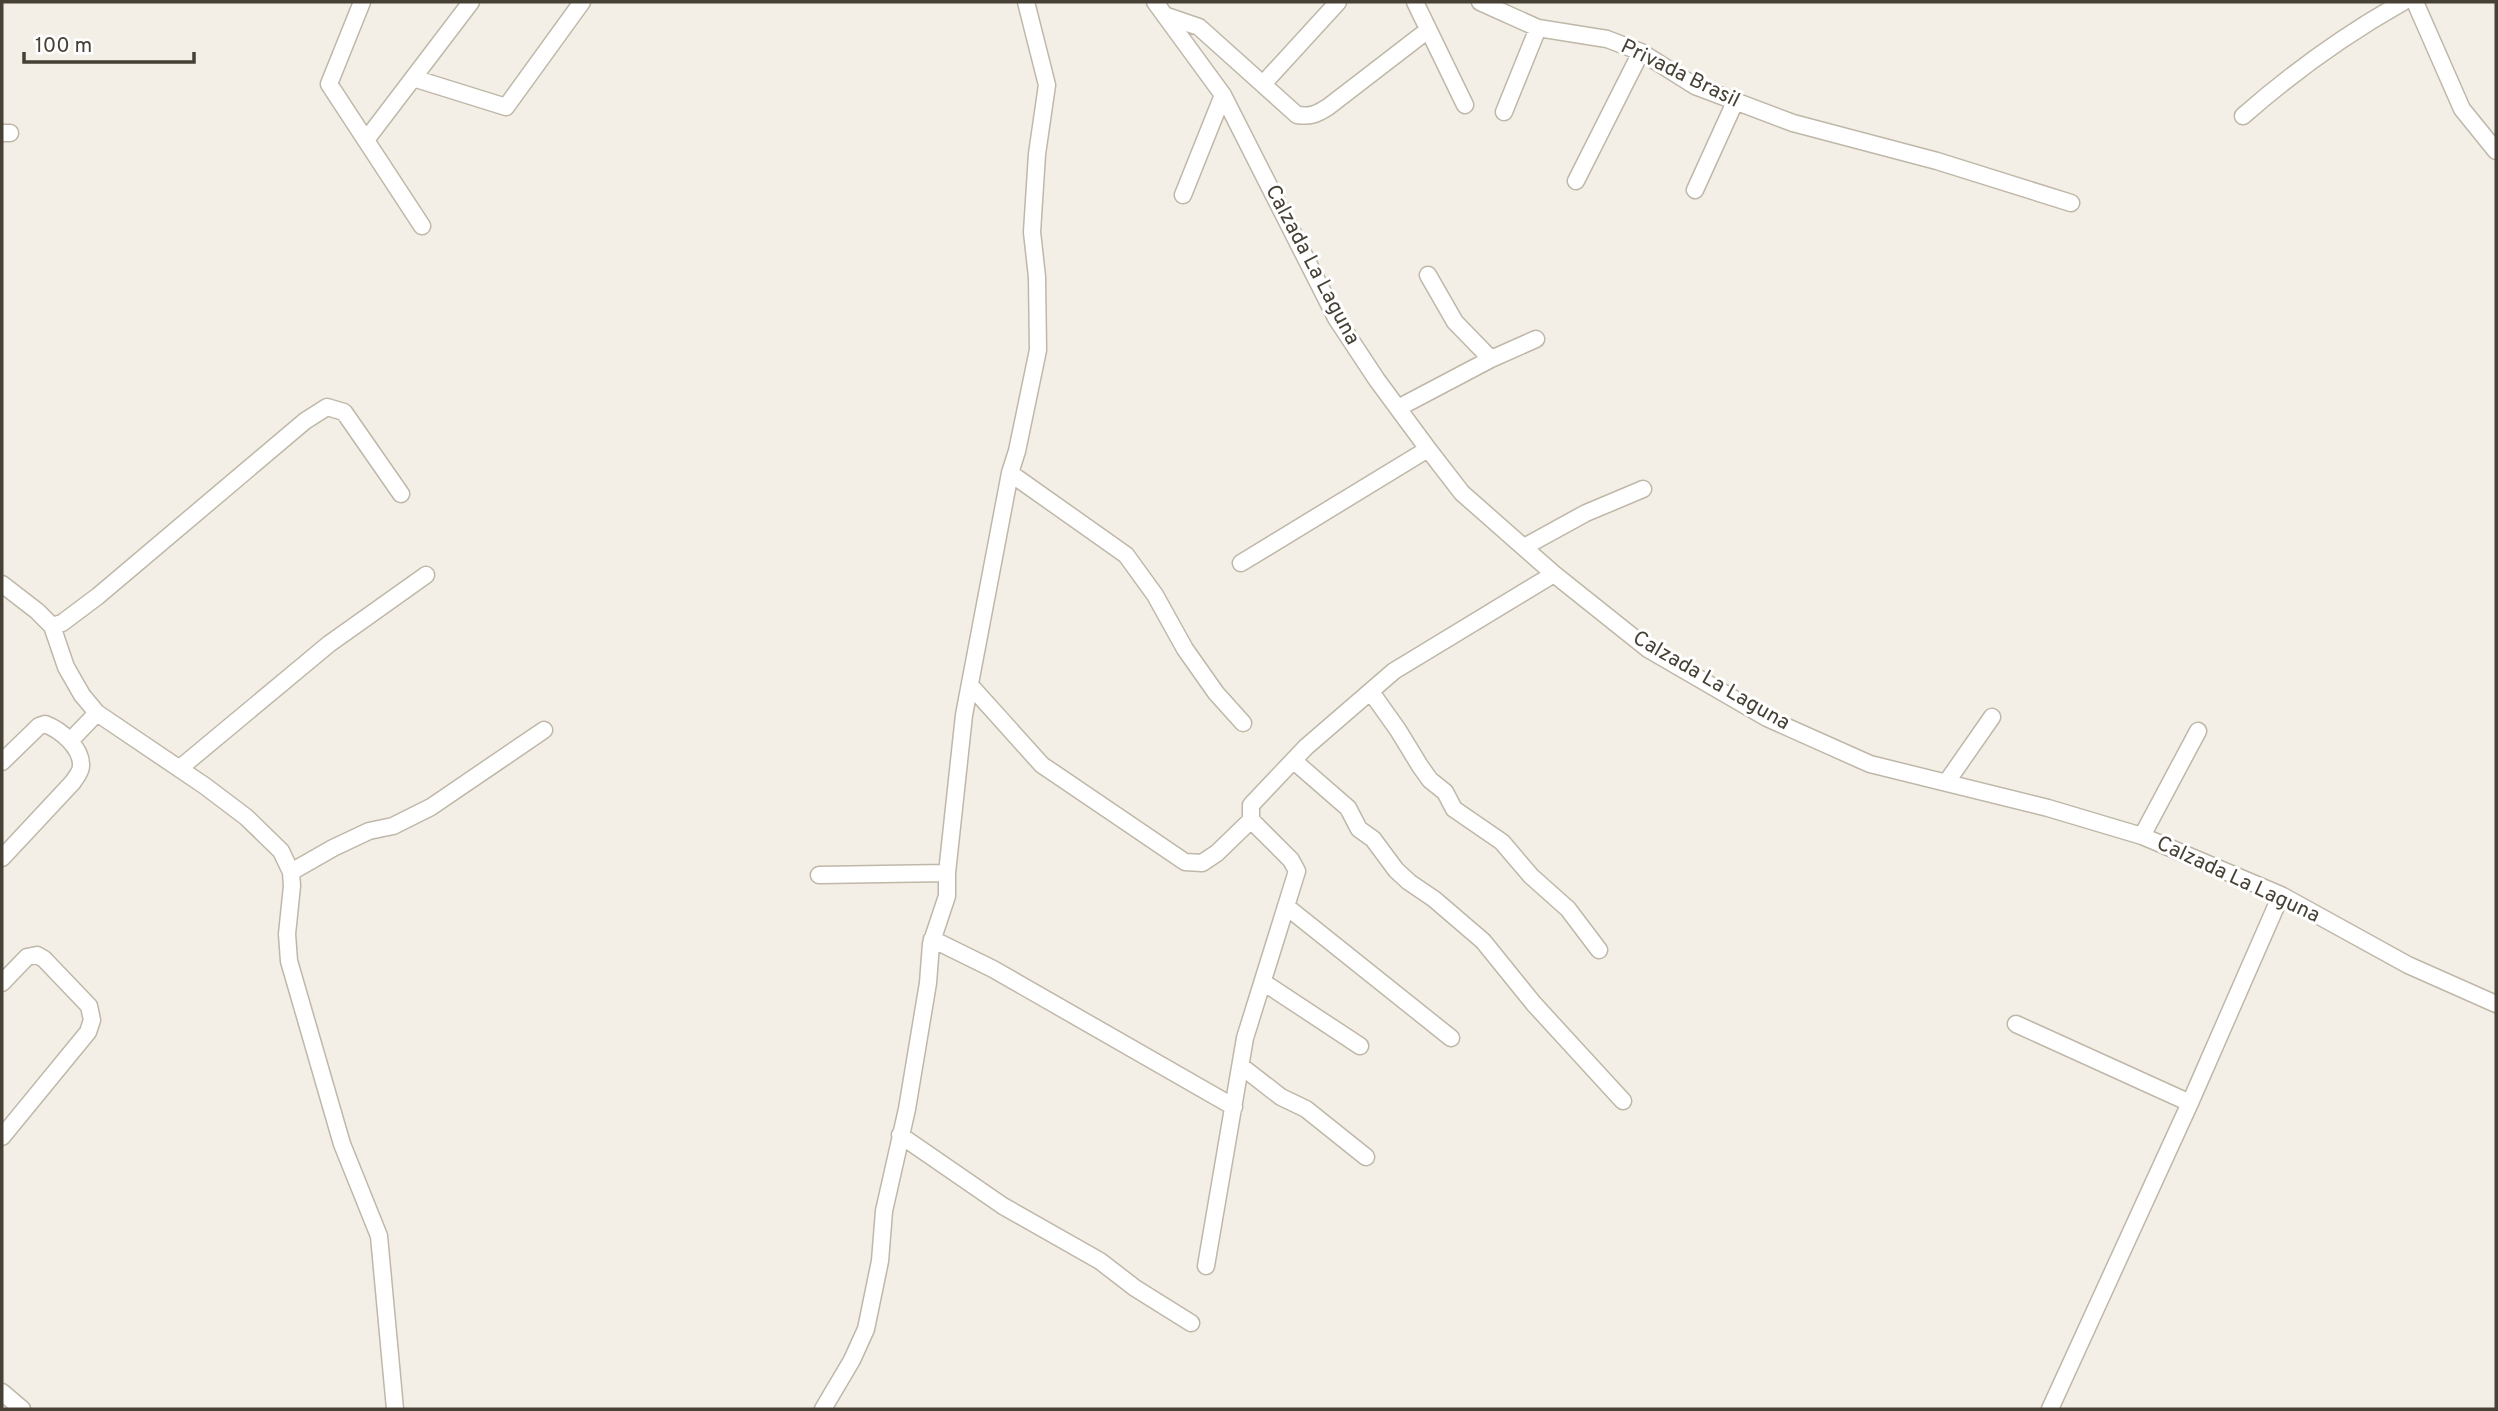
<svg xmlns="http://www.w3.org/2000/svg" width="2498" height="1411" font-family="Overpass,sans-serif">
	<rect width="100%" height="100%" fill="#f3efe6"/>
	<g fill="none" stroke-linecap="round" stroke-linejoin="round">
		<defs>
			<path id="minor" d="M 362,2 L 329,84 L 422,226
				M 1155,2 L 1223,95 L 1336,318 L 1377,380 L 1428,449 L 1462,493 L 1554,574 L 1648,649 L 1767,718 L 1870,764 L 2048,808 L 2142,836 L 2281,895 L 2408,965 L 2496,1004
				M 1415,2 L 1465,105
				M 1480,2 L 1538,28 L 1607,39 L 1641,52 L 1695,86 L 1793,123 L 1937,161 L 2071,203
				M 2415,2 L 2462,109 L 2496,151
				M 1167,16 L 1199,27 L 1297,115 C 1311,117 1317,114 1328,107 L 1428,30
				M 413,78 L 506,107 L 582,2
				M 1263,84 L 1338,2
				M 1504,112 L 1538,28
				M 2243,116 C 2292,73 2346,34 2403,2
				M 2,133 L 10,133
				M 366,140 L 471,2
				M 1576,181 L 1641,52
				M 1695,190 L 1735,102
				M 1183,195 L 1223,95
				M 1428,275 L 1455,322 L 1491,359
				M 1398,408 L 1491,359 L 1536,339
				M 1010,473 L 1126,555 L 1155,595 L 1185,649 L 1216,693 L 1243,723
				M 1524,547 L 1586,513 L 1643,489
				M 1241,563 L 1428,449
				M 2,584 L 37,611 L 52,626 L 66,667 L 82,695 L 97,713 L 205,786 L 246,817 L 281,851 L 291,872 L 292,886 L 287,934 L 289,961 L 342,1144 L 379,1236 L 395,1409
				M 52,626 L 62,623 L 98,596 L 305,421 L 327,407 L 344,412 L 401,494
				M 970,685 L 1042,765 L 1185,862 L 1202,863 L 1217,853 L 1251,820
				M 1371,692 L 1398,730 L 1420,766 L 1430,780 L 1445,792 L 1454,809 L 1502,842 L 1531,876 L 1568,909 L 1599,950
				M 70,741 L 97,713
				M 1294,761 L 1348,808 L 1359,829 L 1373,839 L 1396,870 L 1409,882 L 1434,899 L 1483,941 L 1534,1004 L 1623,1101
				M 2,762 L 39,726 L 45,724 C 61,730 82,748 81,766 C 81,772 76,777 73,782 L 2,858
				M 180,768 L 329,644 L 426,575
				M 1946,783 L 1992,717
				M 2142,836 L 2198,731
				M 291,872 L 333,848 L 369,831 L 393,826 L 431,807 L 544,730
				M 819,875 L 947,873
				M 1287,907 L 1451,1038
				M 932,939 L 993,969 L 1234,1107
				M 1263,982 L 1360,1046
				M 2,983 L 27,957 L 37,955 L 44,959 L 89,1006 L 92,1020 L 88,1032 L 2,1137
				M 2016,1024 L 2190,1103
				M 1241,1066 L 1281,1097 L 1306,1109 L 1366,1157
				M 900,1135 L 1003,1206 L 1100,1261 L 1135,1288 L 1191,1323
				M 1206,1266 L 1245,1038 L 1297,871 L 1291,860 L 1251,820 L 1251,805 L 1306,747 L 1394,671 L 1554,574
				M 2,1392 L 22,1409
				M 823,1409 L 852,1360 L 866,1329 L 880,1261 L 884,1211 L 907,1109 L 928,983 L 931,944 L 947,896 L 947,873 L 964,715 L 1010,473 L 1017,451 L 1038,350 L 1037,277 L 1032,232 L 1037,154 L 1047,85 L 1026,2
				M 2050,1409 L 2190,1103 L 2281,895"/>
		</defs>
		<!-- minor casing -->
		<use href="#minor" stroke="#bfb7a8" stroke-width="19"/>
		<!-- minor -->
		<use href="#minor" stroke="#fff" stroke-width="16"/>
	</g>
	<g text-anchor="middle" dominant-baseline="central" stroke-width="6" stroke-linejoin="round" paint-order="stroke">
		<!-- street labels -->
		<g font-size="21" fill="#464035" stroke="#fff">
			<text transform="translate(1680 74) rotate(26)">Privada Brasil</text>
			<text transform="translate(1312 265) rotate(62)">Calzada La Laguna</text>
			<text transform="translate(1711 681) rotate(30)">Calzada La Laguna</text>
			<text transform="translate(2238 880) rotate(25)">Calzada La Laguna</text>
		</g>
	</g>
	<!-- border -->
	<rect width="2498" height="1411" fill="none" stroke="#464035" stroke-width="7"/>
	<!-- scale -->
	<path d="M24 52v10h170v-10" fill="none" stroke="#464035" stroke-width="3.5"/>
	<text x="35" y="52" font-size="21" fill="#464035" stroke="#ffffff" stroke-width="5" paint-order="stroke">100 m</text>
</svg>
